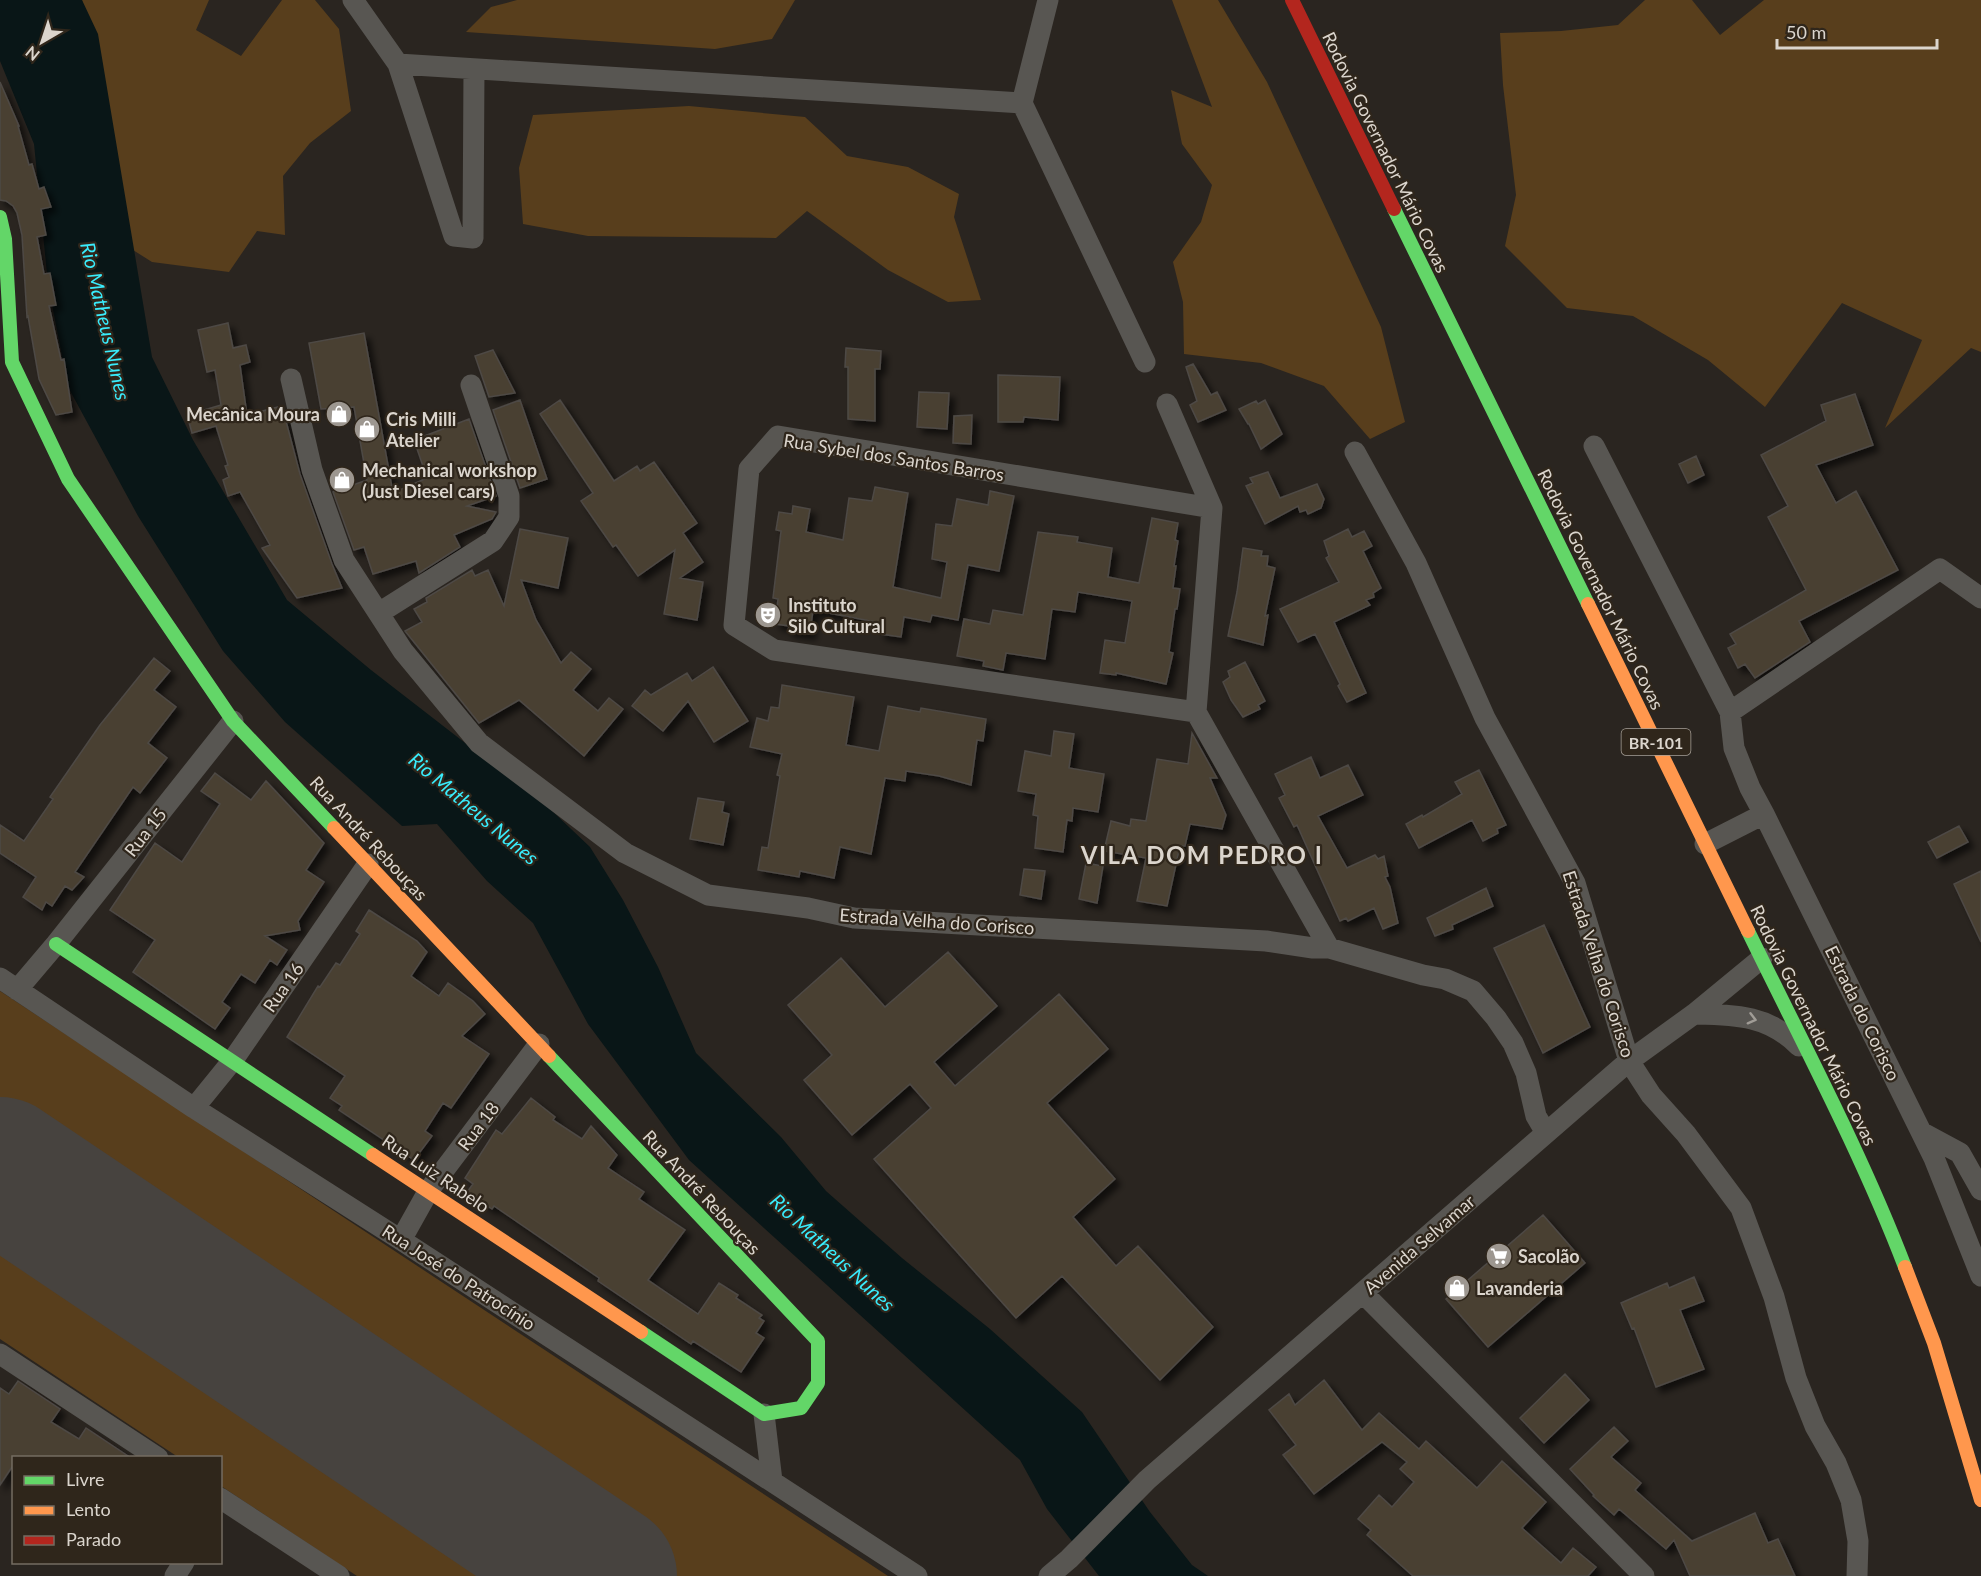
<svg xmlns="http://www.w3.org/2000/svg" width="1981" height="1576" font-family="Lato,sans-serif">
	<defs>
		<filter id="shadow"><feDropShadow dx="5.5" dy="5.5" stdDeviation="3" flood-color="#0009"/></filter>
	</defs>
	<rect width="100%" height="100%" fill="#2a2520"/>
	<!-- green -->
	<path fill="#583e1c" d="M 82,0 L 209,0 L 196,30 L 241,56 L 282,0 L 315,0 L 339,29 L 351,111 L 310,143 L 283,176 L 285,235 L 257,231 L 229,272 L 152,262 L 133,250 L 108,99 Z
		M 517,0 L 795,0 L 772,39 L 715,49 L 466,32 L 491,7 Z
		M 1172,0 L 1218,0 L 1267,82 L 1381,327 L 1405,422 L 1370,439 L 1324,386 L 1261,363 L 1184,354 L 1183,302 L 1173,262 L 1201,222 L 1212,185 L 1182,144 L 1171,90 L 1212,107 Z
		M 1645,0 L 1692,0 L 1720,35 L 1764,0 L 1981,0 L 1981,352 L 1971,348 L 1885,428 L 1922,340 L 1842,303 L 1765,407 L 1708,360 L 1633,316 L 1567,308 L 1505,246 L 1516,195 L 1503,85 L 1500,33 L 1561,31 L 1618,25 Z
		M 689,106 L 805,117 L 847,156 L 908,167 L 959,194 L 954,217 L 981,300 L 948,302 L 888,270 L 807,211 L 776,238 L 588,236 L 523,224 L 519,168 L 533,115 Z
		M 0,991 L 888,1576 L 670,1576 L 0,1125 Z
		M 0,1211 L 543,1576 L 357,1576 L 221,1486 L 220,1458 L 178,1457 L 0,1339 Z"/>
	<!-- water -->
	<path fill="#091617" d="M 0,0 L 82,0 L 98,34 L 152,357 L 193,440 L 287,600 L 371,670 L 549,808 L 590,847 L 623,900 L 658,967 L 696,1053 L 781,1137 L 826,1191 L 902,1258 L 990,1329 L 1082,1412 L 1150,1512 L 1192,1565 L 1208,1576 L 1099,1576 L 1047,1509 L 1020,1460 L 689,1160 L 588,1024 L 533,923 L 487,881 L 437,824 L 402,826 L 285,722 L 223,651 L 138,516 L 68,387 L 48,284 L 34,144 L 0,61 Z"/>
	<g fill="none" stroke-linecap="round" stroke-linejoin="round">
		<!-- runway -->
		<path stroke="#47433f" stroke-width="144" d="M 0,1169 L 605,1576"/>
	</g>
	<!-- building -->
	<path fill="#494033" stroke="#4e4945" stroke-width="1.5" filter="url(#shadow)" d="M 0,82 L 19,126 L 18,126 L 29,165 L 32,164 L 39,189 L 44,187 L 51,207 L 41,209 L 46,235 L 37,237 L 44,274 L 50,273 L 56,305 L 49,306 L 61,360 L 64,359 L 72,412 L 56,415 L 39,379 L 28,316 L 27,317 L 22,235 L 17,213 L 13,206 L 6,201 L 0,200 Z
		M 228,323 L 233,348 L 246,345 L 250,362 L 240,365 L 247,415 L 282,406 L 300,474 L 332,564 L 342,588 L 297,598 L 262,548 L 270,545 L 240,492 L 228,496 L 223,480 L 229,477 L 225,466 L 228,465 L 216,426 L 192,433 L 187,415 L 221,405 L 215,370 L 207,372 L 198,330 Z
		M 364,333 L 393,493 L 427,478 L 414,440 L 469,419 L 496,496 L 467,506 L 496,512 L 492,519 L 454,535 L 460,547 L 419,573 L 416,561 L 373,574 L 364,547 L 354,550 L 333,492 L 367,480 L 354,407 L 321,409 L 309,343 Z
		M 846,348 L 881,351 L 880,369 L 875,369 L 875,421 L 848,419 L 848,367 L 845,367 Z
		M 493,350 L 515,393 L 489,397 L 475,356 Z
		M 1193,364 L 1211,395 L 1217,392 L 1226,410 L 1198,422 L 1190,405 L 1197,401 L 1186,367 Z
		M 998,375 L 1060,377 L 1058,420 L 1024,417 L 1023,422 L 998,422 Z
		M 919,392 L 949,393 L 947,429 L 917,427 Z
		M 1855,394 L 1873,445 L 1816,465 L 1836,503 L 1856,491 L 1898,570 L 1799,621 L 1810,642 L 1755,678 L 1745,664 L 1738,668 L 1728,648 L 1736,644 L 1730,634 L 1806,590 L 1768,517 L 1788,506 L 1761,455 L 1826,421 L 1821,405 Z
		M 520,400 L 547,479 L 520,488 L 493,410 Z
		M 560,400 L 614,481 L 637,466 L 640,471 L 654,462 L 697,523 L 683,533 L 703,562 L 680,578 L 703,582 L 697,620 L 664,614 L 675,550 L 638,576 L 616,545 L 613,547 L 581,501 L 593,493 L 540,414 Z
		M 1265,400 L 1282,434 L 1261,449 L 1249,424 L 1248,424 L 1239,409 L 1256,401 L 1258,404 Z
		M 972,415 L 971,444 L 953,443 L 954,416 Z
		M 1696,456 L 1704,475 L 1688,483 L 1679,464 Z
		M 1268,472 L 1280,498 L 1317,484 L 1324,499 L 1321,508 L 1308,514 L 1306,510 L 1300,512 L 1298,506 L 1265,524 L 1246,486 L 1253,483 L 1250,478 Z
		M 875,487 L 908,493 L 893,587 L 941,598 L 947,562 L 932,559 L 936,524 L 952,526 L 957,499 L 988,505 L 990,491 L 1014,496 L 999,571 L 968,565 L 958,620 L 932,615 L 930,622 L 904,617 L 901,637 L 880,634 L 881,623 L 813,610 L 810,634 L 788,631 L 789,626 L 775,624 L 778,599 L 773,598 L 781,531 L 776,530 L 779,512 L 792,514 L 793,506 L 810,509 L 806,532 L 843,540 L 849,498 L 872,501 Z
		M 1152,518 L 1178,523 L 1175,540 L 1178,541 L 1174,566 L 1176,566 L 1173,588 L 1180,589 L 1177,609 L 1175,609 L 1169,652 L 1173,653 L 1166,684 L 1116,673 L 1116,675 L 1100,673 L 1105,640 L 1125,643 L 1132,601 L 1078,592 L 1075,612 L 1052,609 L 1045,659 L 1006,653 L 1003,670 L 983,666 L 984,661 L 957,656 L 964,619 L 990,624 L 993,610 L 1023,615 L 1038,532 L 1078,537 L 1077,542 L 1112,548 L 1108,577 L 1139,583 Z
		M 520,529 L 568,538 L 558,588 L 521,580 L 536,620 L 561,663 L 571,652 L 591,669 L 573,690 L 598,711 L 609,698 L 623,709 L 584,756 L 519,700 L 479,723 L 405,631 L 422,622 L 414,609 L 427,602 L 426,598 L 472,570 L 475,576 L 488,570 L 504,606 Z
		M 1348,529 L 1352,537 L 1364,531 L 1372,546 L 1363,551 L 1381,588 L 1373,593 L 1374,597 L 1366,600 L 1370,605 L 1334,622 L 1366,693 L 1347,702 L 1338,686 L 1340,684 L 1315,634 L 1298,642 L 1280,609 L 1339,582 L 1326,558 L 1329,556 L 1324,541 Z
		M 1243,548 L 1262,551 L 1261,556 L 1268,556 L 1267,566 L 1275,568 L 1265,616 L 1268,615 L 1263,645 L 1228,636 L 1237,592 Z
		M 154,658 L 170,671 L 154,690 L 176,707 L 148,743 L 167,758 L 140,793 L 133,787 L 75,872 L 84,877 L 72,890 L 65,886 L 52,906 L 46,902 L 42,910 L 23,897 L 36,877 L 0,853 L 0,825 L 24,841 L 53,799 L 50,797 L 100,725 Z
		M 1245,662 L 1265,701 L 1258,705 L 1260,709 L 1243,717 L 1231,700 L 1223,682 L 1230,677 L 1228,671 Z
		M 713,667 L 748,721 L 714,742 L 688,701 L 663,731 L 632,706 L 645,690 L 651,695 L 687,673 L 692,681 Z
		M 782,685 L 854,697 L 846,745 L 879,751 L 888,706 L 920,712 L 921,708 L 986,719 L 983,741 L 977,740 L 971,785 L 939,776 L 906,771 L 905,781 L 885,778 L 871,854 L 840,847 L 834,878 L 800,871 L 799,877 L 758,870 L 762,847 L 768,848 L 780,776 L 777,775 L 782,754 L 750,747 L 757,718 L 768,721 L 771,707 L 779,708 Z
		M 1054,731 L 1074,734 L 1069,768 L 1104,774 L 1098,812 L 1073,808 L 1072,821 L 1067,820 L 1063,852 L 1035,848 L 1038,816 L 1033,815 L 1036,794 L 1018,791 L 1025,751 L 1051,756 Z
		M 1192,733 L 1217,778 L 1210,778 L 1226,815 L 1222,829 L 1190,824 L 1185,846 L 1180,846 L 1167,906 L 1137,901 L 1146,858 L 1104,851 L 1111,821 L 1130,826 L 1131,819 L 1146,821 L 1157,759 L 1188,764 Z
		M 1311,757 L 1320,778 L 1348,765 L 1363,795 L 1318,816 L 1347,868 L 1375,855 L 1378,859 L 1384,856 L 1388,876 L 1385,877 L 1390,887 L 1398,923 L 1383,929 L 1374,908 L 1348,921 L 1346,918 L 1340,921 L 1297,825 L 1294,827 L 1279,798 L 1285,795 L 1275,774 Z
		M 1479,770 L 1506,825 L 1497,829 L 1498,833 L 1483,841 L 1472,820 L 1419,848 L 1406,824 L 1422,815 L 1423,817 L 1462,794 L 1455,782 Z
		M 215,773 L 251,800 L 266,781 L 324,843 L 306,870 L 324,882 L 298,921 L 300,930 L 265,936 L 287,950 L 277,965 L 270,960 L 255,983 L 241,974 L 222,1002 L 230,1008 L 215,1029 L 133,972 L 155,940 L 110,910 L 155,843 L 182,862 L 220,804 L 201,791 Z
		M 698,798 L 724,802 L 722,812 L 729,814 L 723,845 L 690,839 Z
		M 1959,826 L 1968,842 L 1937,858 L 1928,842 Z
		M 1086,863 L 1103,866 L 1097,903 L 1079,899 Z
		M 1024,869 L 1045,871 L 1041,899 L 1020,895 Z
		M 1981,871 L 1981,942 L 1954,884 Z
		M 1486,888 L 1493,906 L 1452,925 L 1453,929 L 1435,936 L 1427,918 Z
		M 369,910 L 417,941 L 427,952 L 411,976 L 439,996 L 448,983 L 473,1001 L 485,1014 L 462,1036 L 489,1054 L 451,1108 L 443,1103 L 425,1131 L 432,1136 L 414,1160 L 339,1110 L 342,1106 L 330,1098 L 345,1076 L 287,1037 L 318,986 L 320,987 L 336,963 L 340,965 L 360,934 L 356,931 Z
		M 1544,925 L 1590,1027 L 1543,1053 L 1494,948 Z
		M 948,952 L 997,1006 L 934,1062 L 955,1086 L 1059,994 L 1108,1049 L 1047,1103 L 1115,1179 L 1073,1217 L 1116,1266 L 1138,1246 L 1213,1327 L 1160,1380 L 1062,1276 L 1016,1318 L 874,1159 L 931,1108 L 910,1084 L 852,1135 L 804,1080 L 832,1055 L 788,1005 L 841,958 L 885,1007 Z
		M 531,1098 L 555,1117 L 553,1120 L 582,1139 L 591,1126 L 617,1155 L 608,1168 L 644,1192 L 639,1199 L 685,1230 L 648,1280 L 698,1314 L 719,1283 L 738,1295 L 736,1298 L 762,1315 L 759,1318 L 764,1321 L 756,1333 L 764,1338 L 741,1372 L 693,1341 L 691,1344 L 598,1281 L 599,1278 L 494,1206 L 492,1209 L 467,1192 L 473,1184 L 465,1178 L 496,1130 L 502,1134 Z
		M 1543,1215 L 1585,1263 L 1488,1347 L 1446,1299 Z
		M 1694,1277 L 1704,1301 L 1680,1310 L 1704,1369 L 1656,1387 L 1634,1328 L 1632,1329 L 1621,1303 L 1667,1283 L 1669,1288 Z
		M 1565,1374 L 1589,1400 L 1544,1443 L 1520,1418 Z
		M 1324,1380 L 1362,1430 L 1379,1413 L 1419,1449 L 1426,1441 L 1477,1488 L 1502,1461 L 1546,1502 L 1522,1528 L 1561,1563 L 1573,1548 L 1596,1567 L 1588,1576 L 1413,1576 L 1367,1535 L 1371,1530 L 1358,1519 L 1379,1495 L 1392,1507 L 1414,1482 L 1400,1469 L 1407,1462 L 1382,1442 L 1314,1494 L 1283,1455 L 1296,1445 L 1269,1410 L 1289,1394 L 1295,1405 Z
		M 18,1381 L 60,1409 L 51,1422 L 79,1439 L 86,1428 L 131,1458 L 14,1458 L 14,1464 L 0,1485 L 0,1388 L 9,1394 Z
		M 1614,1427 L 1628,1441 L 1611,1457 L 1641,1483 L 1635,1490 L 1692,1541 L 1755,1513 L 1768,1543 L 1778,1539 L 1795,1576 L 1690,1576 L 1674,1540 L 1666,1549 L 1619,1509 L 1614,1515 L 1593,1496 L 1594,1495 L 1570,1469 Z"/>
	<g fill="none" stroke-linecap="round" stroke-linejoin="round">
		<!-- street -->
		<path stroke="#585652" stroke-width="21" d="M 353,0 L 398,64 L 1022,103
			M 1048,0 L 1022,103 L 1145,362
			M 398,64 L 454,236 L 473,238 L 474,69
			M 291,379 L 312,470 L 344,560 L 403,651 L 479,743 L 625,853 L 708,895 L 808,908 L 854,918 L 1266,941 L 1313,948 L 1329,948 L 1423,975 L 1445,979 L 1473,991 L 1496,1018 L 1513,1043 L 1526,1073 L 1536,1116 L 1546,1133
			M 1167,404 L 1212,508 L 1196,712 L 1329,948
			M 1594,446 L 1730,712 L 1734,748 L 1750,788 L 1764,814
			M 1355,452 L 1416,563 L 1485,718 L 1575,883 L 1629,1061 L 1651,1095 L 1686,1134 L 1741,1208 L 1774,1297 L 1796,1378 L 1815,1426 L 1836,1463 L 1851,1500 L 1858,1541 L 1857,1576
			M 379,613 L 493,541 L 509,517 L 509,496 L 471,385
			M 1196,712 L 774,650 L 734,625 L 749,469 L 778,436 L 1212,508
			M 1730,712 L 1940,569 L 1981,598
			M 1705,844 L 1764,814 L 1934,1158 L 1981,1276
			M 0,978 L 194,1108 L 401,1240 L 917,1576
			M 17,990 L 56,944 L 233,721
			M 1694,1014 C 1736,1015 1768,1015 1799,1046
			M 194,1108 L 233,1060 L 368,864
			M 1921,1132 L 1960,1153 L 1981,1190
			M 401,1240 L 429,1190 L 539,1044
			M 1363,1293 L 1644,1576
			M 0,1354 L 158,1458
			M 764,1414 L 772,1481
			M 220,1498 L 339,1576
			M 175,1576 L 184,1562
			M 1049,1576 L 1069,1559 L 1147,1480 L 1629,1061 L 1694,1014 L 1762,958"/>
		<!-- fast -->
		<path stroke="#63d668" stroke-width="14" d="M 1394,209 L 1588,604
			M 0,217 L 5,239 L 12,362 L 68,479 L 233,721 L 334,828
			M 1748,931 C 1802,1042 1861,1152 1905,1267
			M 56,944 L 373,1155
			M 549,1056 L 818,1341 L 818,1383 L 801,1408 L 764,1414 L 641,1332"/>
		<!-- slow -->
		<path stroke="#ff974d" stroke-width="14" d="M 1588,604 L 1748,931
			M 334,828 L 549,1056
			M 373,1155 L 641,1332
			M 1905,1267 L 1934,1343 L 1981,1500"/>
		<!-- jam -->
		<path stroke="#b3261e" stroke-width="14" d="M 1292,0 L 1394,209"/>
	</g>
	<!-- one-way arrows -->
	<defs><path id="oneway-chevron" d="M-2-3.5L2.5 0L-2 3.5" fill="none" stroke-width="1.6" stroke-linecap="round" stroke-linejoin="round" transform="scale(1.5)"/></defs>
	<use stroke="#a09c96" href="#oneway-chevron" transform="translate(1752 1019) rotate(15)"/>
	<!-- icons -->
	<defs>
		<symbol id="shop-disc" viewBox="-11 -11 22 22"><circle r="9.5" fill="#9d9790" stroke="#2f261b"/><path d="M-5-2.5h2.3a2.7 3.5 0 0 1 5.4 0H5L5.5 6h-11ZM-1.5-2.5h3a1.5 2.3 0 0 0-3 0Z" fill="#fff"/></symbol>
		<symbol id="theatre-disc" viewBox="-11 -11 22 22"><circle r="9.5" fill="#9d9790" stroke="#2f261b"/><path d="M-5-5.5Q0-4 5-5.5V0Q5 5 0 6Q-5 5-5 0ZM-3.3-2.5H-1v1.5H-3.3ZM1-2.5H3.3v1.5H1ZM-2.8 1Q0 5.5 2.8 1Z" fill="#fff"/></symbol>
		<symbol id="supermarket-disc" viewBox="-11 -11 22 22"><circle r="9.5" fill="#9d9790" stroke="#2f261b"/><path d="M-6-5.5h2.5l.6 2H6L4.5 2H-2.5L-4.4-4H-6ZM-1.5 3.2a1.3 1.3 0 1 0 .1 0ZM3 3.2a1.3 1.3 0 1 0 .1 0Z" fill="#fff"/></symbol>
	</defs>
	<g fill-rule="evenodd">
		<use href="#shop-disc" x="324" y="399" width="30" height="30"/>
		<use href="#shop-disc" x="352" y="414" width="30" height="30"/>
		<use href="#shop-disc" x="327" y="465" width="30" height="30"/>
		<use href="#theatre-disc" x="753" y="600" width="30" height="30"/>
		<use href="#supermarket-disc" x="1484" y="1241" width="30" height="30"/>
		<use href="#shop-disc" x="1442" y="1273" width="30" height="30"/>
	</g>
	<g text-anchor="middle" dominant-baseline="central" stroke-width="4.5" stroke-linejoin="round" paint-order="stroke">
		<!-- shield labels -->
		<rect fill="#2f261b" stroke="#a7a098" stroke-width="1.5" x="1621.5" y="729" width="69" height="26" rx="4.5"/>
		<g font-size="16" font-weight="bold" fill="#dbd5cd">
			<text x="1656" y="742">BR-101</text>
		</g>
		<!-- street labels -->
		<g font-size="18" fill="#dbd5cd" stroke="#2f261b">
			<text transform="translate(1386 152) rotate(64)">Rodovia Governador Mário Covas</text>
			<text transform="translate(894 457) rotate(9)">Rua Sybel dos Santos Barros</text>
			<text transform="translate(1601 589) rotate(64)">Rodovia Governador Mário Covas</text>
			<text transform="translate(145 832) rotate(-52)">Rua 15</text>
			<text transform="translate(369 838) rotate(47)">Rua André Rebouças</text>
			<text transform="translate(937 921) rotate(4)">Estrada Velha do Corisco</text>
			<text transform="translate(1599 964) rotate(72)">Estrada Velha do Corisco</text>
			<text transform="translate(283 987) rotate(-55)">Rua 16</text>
			<text transform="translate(1863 1013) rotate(64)">Estrada do Corisco</text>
			<text transform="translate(1814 1025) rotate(64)">Rodovia Governador Mário Covas</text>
			<text transform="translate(478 1126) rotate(-53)">Rua 18</text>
			<text transform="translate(436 1173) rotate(34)">Rua Luiz Rabelo</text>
			<text transform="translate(702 1192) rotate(47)">Rua André Rebouças</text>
			<text transform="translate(1419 1244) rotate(-41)">Avenida Selvamar</text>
			<text transform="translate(459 1277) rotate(33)">Rua José do Patrocínio</text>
		</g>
		<!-- poi labels -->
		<g font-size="18" font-weight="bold" fill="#dbd5cd" stroke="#2f261b" text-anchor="start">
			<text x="320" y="414" text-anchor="end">Mecânica Moura</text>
			<text x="386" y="419">Cris Milli<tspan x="386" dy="21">Atelier</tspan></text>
			<text x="362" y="470">Mechanical workshop<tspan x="362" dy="21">(Just Diesel cars)</tspan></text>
			<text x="788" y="605">Instituto<tspan x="788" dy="21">Silo Cultural</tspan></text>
			<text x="1518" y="1256">Sacolão</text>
			<text x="1476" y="1288">Lavanderia</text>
		</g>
		<!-- water labels -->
		<g font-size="20" font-style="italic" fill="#39ecfc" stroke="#2f261b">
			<text transform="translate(106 321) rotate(77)">Rio Matheus Nunes</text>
			<text transform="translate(474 808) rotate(40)">Rio Matheus Nunes</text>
			<text transform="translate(833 1252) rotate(43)">Rio Matheus Nunes</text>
		</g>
		<!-- district labels -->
		<g font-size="24" font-weight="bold" letter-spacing="1.5" fill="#dbd5cd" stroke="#2f261b">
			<text x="1202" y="854">VILA DOM PEDRO I</text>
		</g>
	</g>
	<!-- legend -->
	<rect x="12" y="1456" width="210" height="108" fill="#2f261b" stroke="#746c62" stroke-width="1.5"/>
	<rect x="24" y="1476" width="30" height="9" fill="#63d668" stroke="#746c62" stroke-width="1.5"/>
	<text x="66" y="1486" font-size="18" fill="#dbd5cd">Livre</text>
	<rect x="24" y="1506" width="30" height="9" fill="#ff974d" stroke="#746c62" stroke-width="1.5"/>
	<text x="66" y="1516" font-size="18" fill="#dbd5cd">Lento</text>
	<rect x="24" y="1536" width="30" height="9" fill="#b3261e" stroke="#746c62" stroke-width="1.5"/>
	<text x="66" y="1546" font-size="18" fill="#dbd5cd">Parado</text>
	<!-- north arrow -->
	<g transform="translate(42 42) rotate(219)" stroke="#2f261b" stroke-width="4.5" paint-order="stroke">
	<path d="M0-4.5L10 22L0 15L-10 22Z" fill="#dbd5cd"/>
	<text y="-9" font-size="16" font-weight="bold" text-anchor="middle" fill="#dbd5cd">N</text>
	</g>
	<!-- scale -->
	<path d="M1777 39v9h160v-9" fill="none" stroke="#dbd5cd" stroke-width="3"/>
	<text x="1786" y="39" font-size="18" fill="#dbd5cd" stroke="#2f261b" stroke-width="4.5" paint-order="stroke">50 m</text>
</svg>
